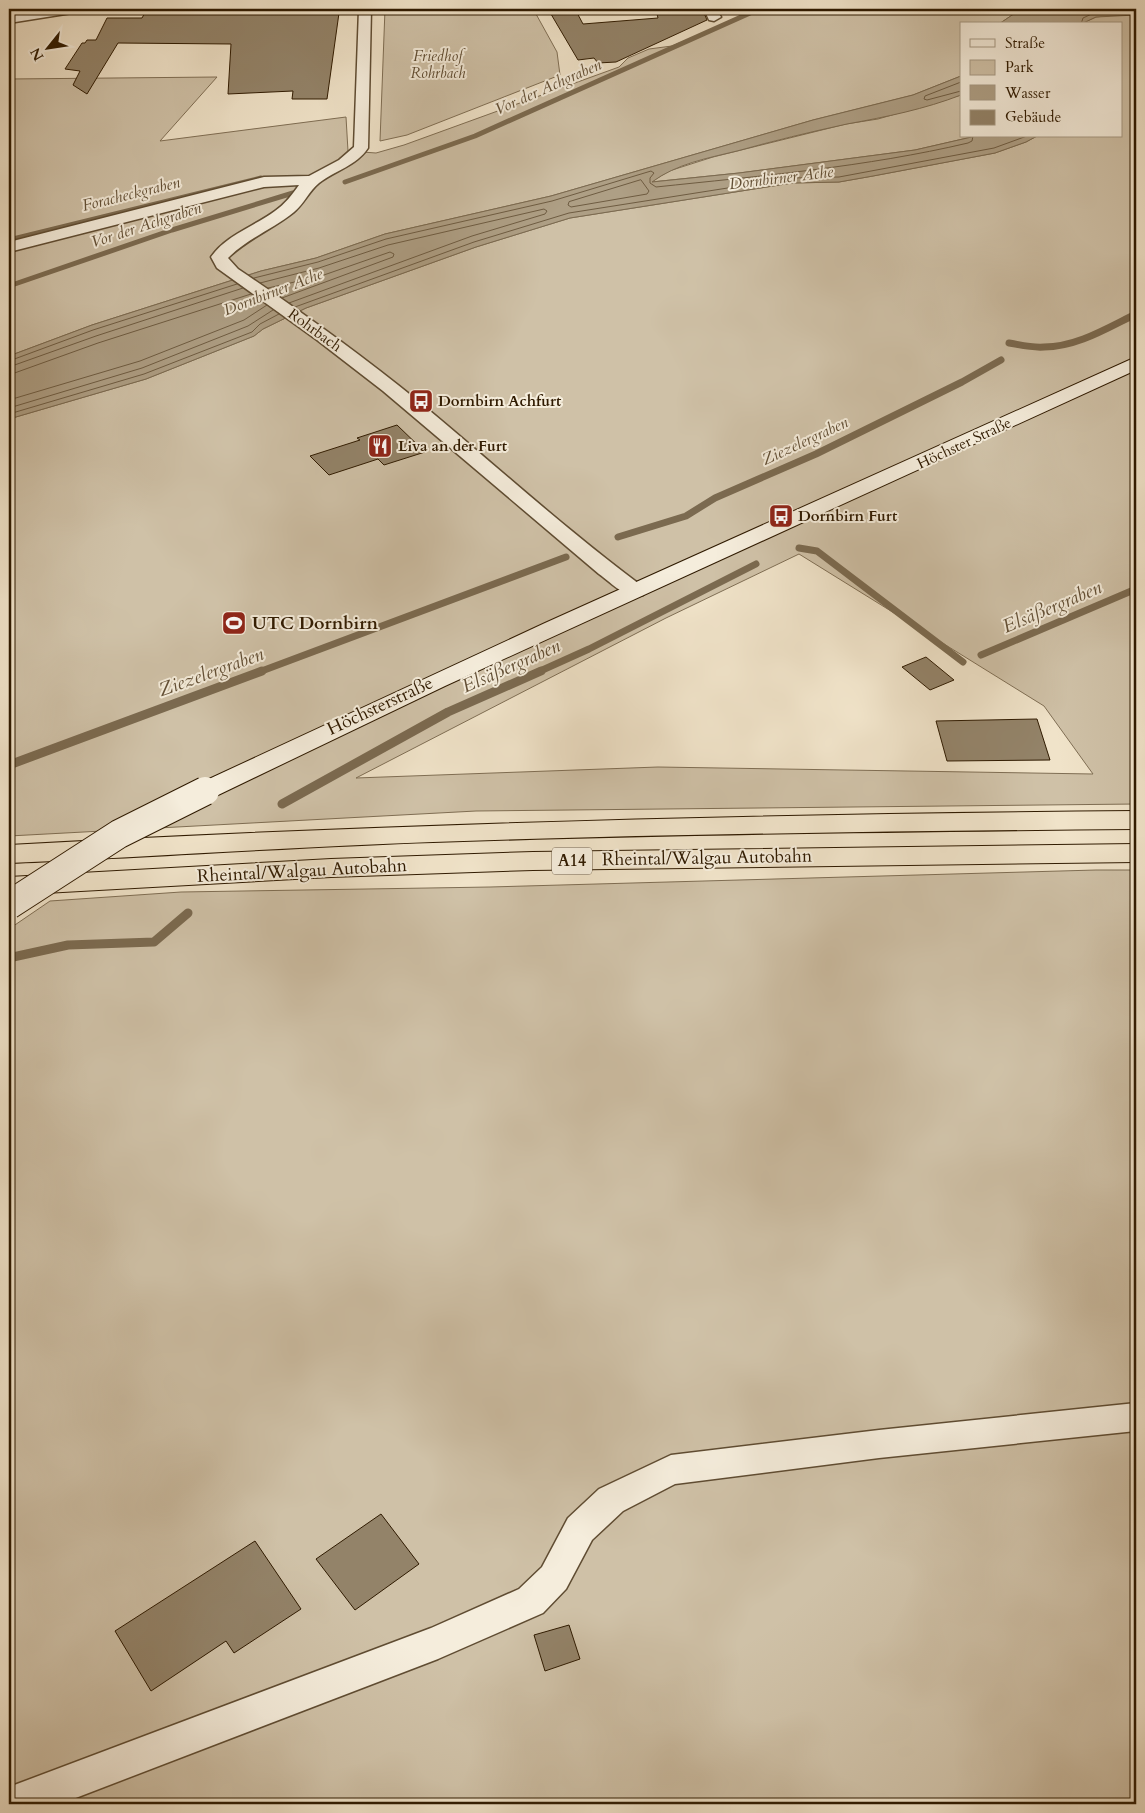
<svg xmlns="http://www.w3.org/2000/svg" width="1145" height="1813" font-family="Cardo,serif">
	<rect width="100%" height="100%" fill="#f0e3c9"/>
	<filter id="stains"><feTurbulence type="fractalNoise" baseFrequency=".004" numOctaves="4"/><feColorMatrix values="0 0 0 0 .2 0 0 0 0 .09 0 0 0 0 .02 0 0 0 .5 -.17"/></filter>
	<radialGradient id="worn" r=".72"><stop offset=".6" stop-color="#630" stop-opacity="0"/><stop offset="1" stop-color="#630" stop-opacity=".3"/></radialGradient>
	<!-- green -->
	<path fill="#cfc1a7" stroke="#7f6e54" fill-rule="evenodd" d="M 385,9 L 539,9 L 536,14 L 557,52 L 560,75 L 407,135 L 380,141 Z
		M 760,9 L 1021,9 L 999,24 L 961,24 L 961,76 L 913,95 L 813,120 L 551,196 L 385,234 L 316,258 L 261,271 L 92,325 L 9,356 L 9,79 L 217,77 L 160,141 L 346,117 L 348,151 L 376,153 L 404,145 L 619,67 L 628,58 L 649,49 L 672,46 Z
		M 1124,14 L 1136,15 L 1136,804 L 476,811 L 9,836 L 9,419 L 146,379 L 254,336 L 263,329 L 306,308 L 476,247 L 570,218 L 792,183 L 839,182 L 873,176 L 995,153 L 1026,142 L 1037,136 L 1121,136 L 1121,24 L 1081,24 L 1096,17 ZM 799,554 L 1044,706 L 1093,774 L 658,767 L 356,778 L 666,618 Z
		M 961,95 L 961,136 L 976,136 L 915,150 L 739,173 L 651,182 L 669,171 L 713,157 L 846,124 L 878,119 Z
		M 1096,870 L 1136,870 L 1136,1804 L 9,1804 L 9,929 L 50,901 L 181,892 L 490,887 Z"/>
	<!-- water -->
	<path fill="#ae9f85" stroke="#7b6a50" d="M 1021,9 L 1136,9 L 1136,15 L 1096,17 L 1081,24 L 999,24 Z
		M 961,76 L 961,95 C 925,109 886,117 847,124 C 810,132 773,141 737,151 C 708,158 676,164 652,182 L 739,173 L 915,150 L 976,136 L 1037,136 L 1026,142 L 995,153 L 873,176 L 839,182 L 792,183 L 570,218 L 476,247 L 306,308 L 263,329 L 254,336 L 146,379 L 9,419 L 9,356 L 92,325 L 261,271 L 316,258 L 385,234 L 551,196 L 813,120 L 913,95 Z"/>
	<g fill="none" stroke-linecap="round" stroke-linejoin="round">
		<!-- shore -->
		<path stroke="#6e5c42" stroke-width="1" d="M 1081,24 L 1083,18 L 1096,12 L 1136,10
			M 961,82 L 925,96 L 924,99 L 927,100 L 961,91
			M 641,180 L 649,191 L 647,194 L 571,207 L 568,205 L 569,202 Z
			M 254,278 L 318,262 L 386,239 L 552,201 L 651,171 L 654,173 L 650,178 L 650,183 L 656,187 C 760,176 866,167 968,143 L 972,141 L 973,136
			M 260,283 L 319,268 L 388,245 L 544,209 L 547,211 L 545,214 L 472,236 L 289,303
			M 268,288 L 321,276 L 390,252 L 394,254 L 393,257 L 282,298
			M 295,307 L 474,242 L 569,213 L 791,178 L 839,177 L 994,148 L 1027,136
			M 9,361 L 93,330 L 237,284
			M 9,367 L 96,336 L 243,288
			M 9,375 L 98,343 L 251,294
			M 9,400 L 140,361 L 244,320 L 267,305
			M 9,408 L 142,368 L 248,326 L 273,310
			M 9,414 L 144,374 L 252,332 L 260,324 L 279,314"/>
		<!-- stream-far2 -->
		<path stroke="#7b6a50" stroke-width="5" d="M 345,182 L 475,136 L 759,9
			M 9,240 L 261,178
			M 9,286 L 172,230 L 293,193"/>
		<!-- stream-far1 -->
		<path stroke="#7b6a50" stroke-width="7" d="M 1009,343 C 1021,345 1032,348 1044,347 C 1077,347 1107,328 1136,314
			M 618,537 L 686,516 L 715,498 L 816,454 L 962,382 L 1001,360
			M 799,548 L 817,551 L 963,662
			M 981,655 L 1136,589
			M 259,672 L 566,557
			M 538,672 L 589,649 L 756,564"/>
		<!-- stream -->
		<path stroke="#7b6a50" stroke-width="9" d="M 9,765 L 262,671
			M 282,804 L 448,712 L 541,671
			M 9,960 L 13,957 L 68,945 L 154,942 L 188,913"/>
	</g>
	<!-- building -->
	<path fill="#938369" stroke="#2f1a00" d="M 147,9 L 293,9 L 292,13 L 339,13 L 327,99 L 292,99 L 293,91 L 228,94 L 231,44 L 118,43 L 87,94 L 73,85 L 80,71 L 65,69 L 82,43 L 85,43 L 87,40 L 96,40 L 107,18 L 142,18 Z
		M 548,9 L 575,9 L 583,24 L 658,18 L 657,14 L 704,13 L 707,20 L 616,62 L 598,63 L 594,58 L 578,60 Z
		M 397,425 L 425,452 L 384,465 L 378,459 L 329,475 L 310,456 L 360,440 L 357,438 Z
		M 926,657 L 954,680 L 930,690 L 902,667 Z
		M 1037,719 L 1050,760 L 947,761 L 936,721 Z
		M 381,1514 L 419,1564 L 355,1610 L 316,1559 Z
		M 255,1541 L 301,1609 L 234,1653 L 226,1641 L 151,1691 L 115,1631 Z
		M 569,1625 L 580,1659 L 545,1671 L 534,1635 Z"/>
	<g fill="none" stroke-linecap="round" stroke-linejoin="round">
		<defs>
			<path id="minor" d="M 49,9 L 78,9 L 72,13 L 9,23 L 9,15 Z
				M 359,9 L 371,9 L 368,148 C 356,166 336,170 319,183 C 309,191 304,204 294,212 C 273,229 247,239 228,258 L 238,269 C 299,310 360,354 418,401 C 493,463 565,529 643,587 L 646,591 L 643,595 C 626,600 612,583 599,574 L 383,391 L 317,340 L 217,268 L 211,257 C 226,235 255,226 275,211 C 285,204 292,195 299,185 L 264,187 L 9,252 L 9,242 L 264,177 L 309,176 L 339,160 L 354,147 Z
				M 704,9 L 716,9 L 721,17 L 714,21 L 709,20 Z
				M 1136,1403 L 1136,1431 L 879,1458 L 675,1484 L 623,1511 L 592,1540 L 566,1589 L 543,1613 L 438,1659 L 60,1804 L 9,1804 L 9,1787 L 431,1628 L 519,1589 L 542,1567 L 568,1518 L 599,1489 L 671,1455 L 879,1430 Z"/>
			<path id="secondary" d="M 1136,357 L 1136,370 L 445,686 L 214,797 L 205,799 L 196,797 L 192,791 L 196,785 L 545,623 Z"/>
			<path id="motorway" d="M 1136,811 L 1136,829 C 902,831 667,834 433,842 C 292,847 150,857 9,863 L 9,845 C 384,824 760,814 1136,811 Z
				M 1136,844 L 1136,862 L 533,870 L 331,877 L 9,895 L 9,877 L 331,859 L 533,852 Z"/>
		</defs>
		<!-- minor casing -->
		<use href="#minor" stroke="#5f4c32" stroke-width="3"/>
		<!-- secondary casing -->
		<use href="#secondary" stroke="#2f1a00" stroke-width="2"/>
		<!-- motorway casing -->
		<use href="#motorway" stroke="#2f1a00" stroke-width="2"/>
		<!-- minor -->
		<use href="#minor" fill="#f5eddc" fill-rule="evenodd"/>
		<!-- secondary -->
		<use href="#secondary" fill="#f5eddc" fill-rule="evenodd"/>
		<!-- motorway -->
		<use href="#motorway" fill="#f0e3c9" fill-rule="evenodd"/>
		<defs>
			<path id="secondary-bridge" d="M 9,905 L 119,834 L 205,791"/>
		</defs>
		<!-- secondary-bridge casing -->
		<use href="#secondary-bridge" stroke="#2f1a00" stroke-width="30" stroke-linecap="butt"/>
		<!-- secondary-bridge -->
		<use href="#secondary-bridge" stroke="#f5eddc" stroke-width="28"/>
	</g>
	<!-- icons -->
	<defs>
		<symbol id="bus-square" viewBox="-11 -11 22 22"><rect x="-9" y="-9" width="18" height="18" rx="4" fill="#8f2418" stroke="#f5eddc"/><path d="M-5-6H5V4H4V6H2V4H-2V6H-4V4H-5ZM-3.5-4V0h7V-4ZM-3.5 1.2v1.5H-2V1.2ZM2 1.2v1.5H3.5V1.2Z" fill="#fff"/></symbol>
		<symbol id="restaurant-square" viewBox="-11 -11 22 22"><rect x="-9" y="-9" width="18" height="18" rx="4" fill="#8f2418" stroke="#f5eddc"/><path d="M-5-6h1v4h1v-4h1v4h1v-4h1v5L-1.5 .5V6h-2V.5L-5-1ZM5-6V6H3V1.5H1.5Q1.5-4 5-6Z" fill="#fff"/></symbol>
		<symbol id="stadium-square" viewBox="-11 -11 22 22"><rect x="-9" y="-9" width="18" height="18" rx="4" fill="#8f2418" stroke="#f5eddc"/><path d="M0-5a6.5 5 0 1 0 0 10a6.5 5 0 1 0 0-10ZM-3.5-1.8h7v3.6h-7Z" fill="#fff"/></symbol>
	</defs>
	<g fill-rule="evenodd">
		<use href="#bus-square" x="407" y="387" width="28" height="28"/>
		<use href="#restaurant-square" x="366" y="432" width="28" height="28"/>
		<use href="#bus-square" x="767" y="502" width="28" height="28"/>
		<use href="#stadium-square" x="220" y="609" width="28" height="28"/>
	</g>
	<g text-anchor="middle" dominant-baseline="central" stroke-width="4" stroke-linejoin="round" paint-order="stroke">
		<!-- far-park labels -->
		<g font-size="15" font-style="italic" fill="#5f4c32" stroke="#f5eddc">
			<text x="438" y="56">Friedhof<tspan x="438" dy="17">Rohrbach</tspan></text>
		</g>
		<!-- far-street labels -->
		<g font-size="15" fill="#2f1a00" stroke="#f5eddc">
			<text transform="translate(315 330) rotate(36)">Rohrbach</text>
			<text transform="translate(964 443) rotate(-25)">Höchster Straße</text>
		</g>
		<!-- far-poi labels -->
		<g font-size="15" font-weight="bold" fill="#2f1a00" stroke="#f5eddc" text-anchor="start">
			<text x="438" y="401">Dornbirn Achfurt</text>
			<text x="398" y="446">Liva an der Furt</text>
			<text x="798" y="516">Dornbirn Furt</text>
		</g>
		<!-- far-water labels -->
		<g font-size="16" font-style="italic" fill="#624f35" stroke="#f5eddc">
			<text transform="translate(548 87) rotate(-24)">Vor der Achgraben</text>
			<text transform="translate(781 178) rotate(-7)">Dornbirner Ache</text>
			<text transform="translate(131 194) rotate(-14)">Foracheckgraben</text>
			<text transform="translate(146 225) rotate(-18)">Vor der Achgraben</text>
			<text transform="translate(273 292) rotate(-21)">Dornbirner Ache</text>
			<text transform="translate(805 441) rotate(-25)">Ziezelergraben</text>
		</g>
		<!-- shield labels -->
		<rect fill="#f5eddc" stroke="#6a5942" stroke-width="1" x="552" y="847.5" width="40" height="27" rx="4"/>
		<g font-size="16" font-weight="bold" fill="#2f1a00">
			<text x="572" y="861">A14</text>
		</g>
		<!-- poi labels -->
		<g font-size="18" font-weight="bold" fill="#2f1a00" stroke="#f5eddc" text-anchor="start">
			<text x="252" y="623">UTC Dornbirn</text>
		</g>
		<!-- street labels -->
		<g font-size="18" fill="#2f1a00" stroke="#f5eddc">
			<text transform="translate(380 706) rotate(-25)">Höchsterstraße</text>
			<text transform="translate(707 858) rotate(-1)">Rheintal/Walgau Autobahn</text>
			<text transform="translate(302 871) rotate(-3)">Rheintal/Walgau Autobahn</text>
		</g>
		<!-- water labels -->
		<g font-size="19" font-style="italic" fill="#624f35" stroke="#f5eddc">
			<text transform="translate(1052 607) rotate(-23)">Elsäßergraben</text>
			<text transform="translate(511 666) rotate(-24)">Elsäßergraben</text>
			<text transform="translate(211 672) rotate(-20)">Ziezelergraben</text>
		</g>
	</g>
	<!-- margin -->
	<rect width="1145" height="1813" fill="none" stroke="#f0e3c9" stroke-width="30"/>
	<rect x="10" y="10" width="1125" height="1793" fill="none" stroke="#2f1a00" stroke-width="2.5"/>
	<rect x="15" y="15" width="1115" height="1783" fill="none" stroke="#2f1a00"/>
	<!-- legend -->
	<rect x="960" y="22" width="162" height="115" fill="#f5eddc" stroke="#a69984"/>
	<rect x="970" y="39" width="25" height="8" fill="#f5eddc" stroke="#a69984"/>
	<text x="1005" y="48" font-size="15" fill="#2f1a00">Straße</text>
	<rect x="970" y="60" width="25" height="15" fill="#cfc1a7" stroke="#a69984"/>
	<text x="1005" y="72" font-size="15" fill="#2f1a00">Park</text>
	<rect x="970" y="85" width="25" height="15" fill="#ae9f85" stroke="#a69984"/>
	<text x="1005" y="98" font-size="15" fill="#2f1a00">Wasser</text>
	<rect x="970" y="110" width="25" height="15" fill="#938369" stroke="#a69984"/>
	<text x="1005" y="122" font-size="15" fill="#2f1a00">Gebäude</text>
	<!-- north arrow -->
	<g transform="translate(48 48) rotate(240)" stroke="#f5eddc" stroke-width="4" paint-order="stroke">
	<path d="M0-4L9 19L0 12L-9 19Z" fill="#2f1a00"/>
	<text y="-8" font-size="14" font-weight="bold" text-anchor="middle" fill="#2f1a00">N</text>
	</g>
	<rect width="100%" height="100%" filter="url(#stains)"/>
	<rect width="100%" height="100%" fill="url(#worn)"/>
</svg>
